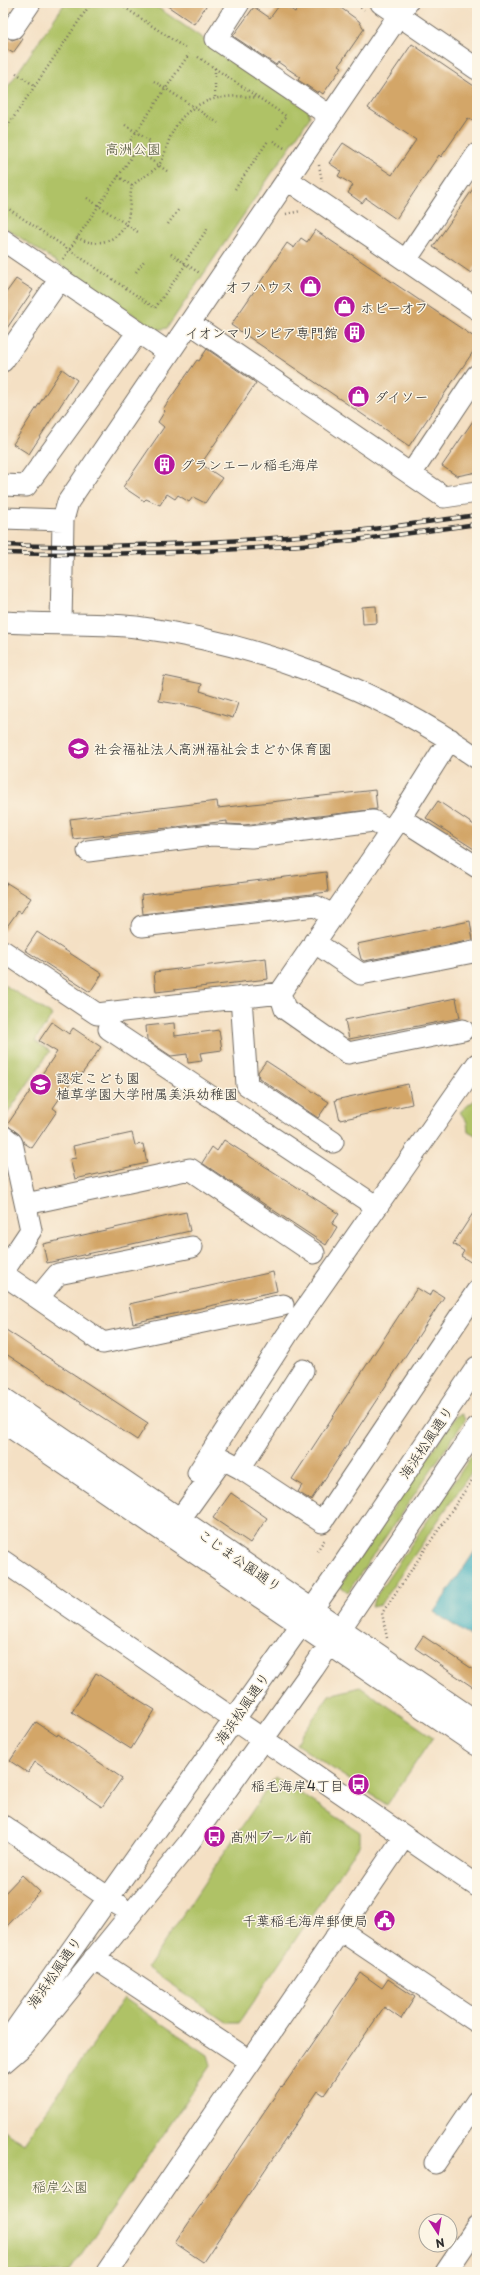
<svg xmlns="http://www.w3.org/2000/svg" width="480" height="2275" font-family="'Playpen Sans','Klee One',sans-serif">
	<rect width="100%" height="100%" fill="#fcf5e5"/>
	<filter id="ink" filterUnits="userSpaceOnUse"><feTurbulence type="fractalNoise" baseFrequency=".025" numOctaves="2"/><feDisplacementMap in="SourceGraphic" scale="8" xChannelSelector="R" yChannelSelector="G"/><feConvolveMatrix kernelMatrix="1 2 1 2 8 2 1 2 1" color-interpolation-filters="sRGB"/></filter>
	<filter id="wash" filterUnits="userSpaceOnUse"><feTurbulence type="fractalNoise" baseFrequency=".012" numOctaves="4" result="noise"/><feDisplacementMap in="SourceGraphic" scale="16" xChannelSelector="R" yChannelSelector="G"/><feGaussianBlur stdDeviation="0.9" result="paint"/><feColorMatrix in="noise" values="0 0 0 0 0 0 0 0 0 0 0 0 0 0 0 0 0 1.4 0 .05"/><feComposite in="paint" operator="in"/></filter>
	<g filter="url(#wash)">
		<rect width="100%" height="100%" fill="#f4e0c4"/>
		<!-- green -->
		<path fill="#afc266" stroke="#6d7648" d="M 65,3 L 151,3 L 308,110 L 310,117 L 167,328 L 156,330 L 3,226 L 3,94 Z
			M 3,984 L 52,1015 L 35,1041 L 50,1051 L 3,1120 Z
			M 477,1098 L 477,1136 L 468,1131 L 467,1122 L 460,1112 Z
			M 462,1414 L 465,1420 L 348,1592 L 340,1586 L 456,1416 Z
			M 477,1448 L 477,1464 L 380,1605 L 372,1607 L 374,1599 Z
			M 360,1687 L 433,1737 L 387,1805 L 296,1744 L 329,1695 Z
			M 275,1777 L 360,1832 L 360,1844 L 239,2023 L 228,2023 L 147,1968 Z
			M 124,1998 L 208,2055 L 211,2065 L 69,2272 L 3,2272 L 3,2130 L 24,2143 Z"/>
		<!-- water -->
		<path fill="#43b0c0" stroke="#376e76" d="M 477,1548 L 477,1641 L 434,1612 Z"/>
		<g id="blocks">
			<!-- building -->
			<path fill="#d3a667" d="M 163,3 L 208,3 L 194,24 Z
				M 281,3 L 295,12 L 301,3 L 334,3 L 359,21 L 364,29 L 339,65 L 342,67 L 323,94 L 319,91 L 318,93 L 298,80 L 300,77 L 278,62 L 276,65 L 233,36 L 254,7 L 270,18 Z
				M 3,34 L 12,40 L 20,37 L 23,39 L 13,53 L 3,47 Z
				M 412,44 L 477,88 L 477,124 L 468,118 L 441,157 L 439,155 L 396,219 L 366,198 L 362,203 L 348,193 L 353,185 L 338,176 L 341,171 L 329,163 L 343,143 L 392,175 L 416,140 L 368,108 Z
				M 477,183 L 477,264 L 471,273 L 433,247 Z
				M 315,230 L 477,339 L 477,346 L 409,446 L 231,325 L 287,243 L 294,248 L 301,238 L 307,242 Z
				M 16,279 L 33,290 L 3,334 L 3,297 Z
				M 207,349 L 256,383 L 201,464 L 222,478 L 205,503 L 193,497 L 189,502 L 178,495 L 175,499 L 167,494 L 160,505 L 146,499 L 144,501 L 123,487 L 164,427 L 158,422 L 165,411 L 163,409 L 197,360 L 199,361 Z
				M 62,369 L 77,380 L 29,454 L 13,444 Z
				M 477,415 L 477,472 L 457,476 L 442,466 Z
				M 376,606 L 377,623 L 363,624 L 362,607 Z
				M 164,676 L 202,684 L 200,691 L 238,703 L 233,718 L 196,707 L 159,701 Z
				M 375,790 L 377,809 L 244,825 L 227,824 L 227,821 L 73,839 L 70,819 L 217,801 L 218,808 Z
				M 438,801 L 477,827 L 477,851 L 426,818 Z
				M 326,872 L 328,892 L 143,914 L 141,895 Z
				M 7,883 L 31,898 L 21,913 L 18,911 L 3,932 L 3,889 Z
				M 470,921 L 473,940 L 364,961 L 361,959 L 357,944 Z
				M 37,932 L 102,974 L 90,992 L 25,950 Z
				M 266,958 L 268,979 L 156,992 L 154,972 Z
				M 456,998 L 460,1018 L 349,1039 L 345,1020 Z
				M 52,1022 L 69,1034 L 73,1028 L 101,1047 L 79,1078 L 75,1076 L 53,1108 L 57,1111 L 32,1148 L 24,1143 L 19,1134 L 7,1125 L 57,1052 L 39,1041 Z
				M 174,1023 L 175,1036 L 219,1030 L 222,1050 L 200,1053 L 202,1061 L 188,1063 L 187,1054 L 171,1056 L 147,1040 L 146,1026 Z
				M 266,1061 L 329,1102 L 318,1118 L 259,1078 L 258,1072 Z
				M 408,1084 L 412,1104 L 340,1120 L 335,1100 Z
				M 132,1133 L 135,1145 L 143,1144 L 147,1163 L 75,1179 L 70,1159 L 76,1158 L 73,1146 Z
				M 224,1140 L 339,1214 L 332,1224 L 337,1227 L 326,1245 L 202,1163 L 212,1147 L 217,1151 Z
				M 477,1207 L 477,1260 L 475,1259 L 472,1263 L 461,1256 L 464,1251 L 453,1244 Z
				M 186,1212 L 190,1231 L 47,1263 L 43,1244 Z
				M 273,1272 L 277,1291 L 133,1323 L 129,1304 Z
				M 417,1288 L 430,1296 L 433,1290 L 444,1297 L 311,1500 L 298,1492 L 302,1485 L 292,1479 Z
				M 3,1328 L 148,1423 L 137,1440 L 3,1352 Z
				M 231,1493 L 267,1518 L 250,1543 L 213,1518 Z
				M 423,1636 L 477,1672 L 477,1690 L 415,1648 Z
				M 96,1673 L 155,1710 L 131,1749 L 72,1712 Z
				M 36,1722 L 57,1736 L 58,1734 L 122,1778 L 102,1807 L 35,1762 L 28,1773 L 10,1761 Z
				M 22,1875 L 40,1892 L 3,1930 L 3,1895 Z
				M 361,1973 L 382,1988 L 388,1979 L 415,1997 L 401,2019 L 384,2007 L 324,2095 L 318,2091 L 203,2262 L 175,2243 L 281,2087 L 282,2088 Z"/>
		</g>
	</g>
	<g filter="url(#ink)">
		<use href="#blocks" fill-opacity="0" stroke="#716a61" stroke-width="1"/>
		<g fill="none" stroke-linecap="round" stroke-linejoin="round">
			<defs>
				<path id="minor" d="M 239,3 L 216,39 L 330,116
					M 381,3 L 477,69
					M 13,28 L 30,3
					M 288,180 L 477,309
					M 3,240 L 169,353
					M 406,260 L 477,154
					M 190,323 L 444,497 L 477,492
					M 3,361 L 60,279
					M 411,474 L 477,375
					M 3,485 L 26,486 L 138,332
					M 3,518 L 63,520
					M 3,622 C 47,625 92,622 136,627 C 257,643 377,688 477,758
					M 61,623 L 63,520 L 68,502 L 407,3
					M 450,739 L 400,818 L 280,993 L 285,1009 L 348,1053 L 463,1030
					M 400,818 L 477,867
					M 88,851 L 211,835 L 251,837 L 373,821 L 391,831
					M 142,926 L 315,906 L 333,915
					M 314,942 L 361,974 L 473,952
					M 3,951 L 97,1014 L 280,993
					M 241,997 L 247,1085 L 333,1142
					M 109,1029 L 377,1207
					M 3,1136 L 12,1143 L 31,1230 L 3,1272
					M 26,1204 L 190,1169 L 314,1253
					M 3,1274 L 103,1343 L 283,1305
					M 38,1298 L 58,1274 L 192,1247
					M 3,1398 L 477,1722
					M 3,1422 L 477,1745
					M 240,1468 L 322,1522 L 477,1291
					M 198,1473 L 287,1335 L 477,1064
					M 180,1519 L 223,1459 L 240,1468 L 303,1370
					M 3,1561 L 477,1886
					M 3,1826 L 119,1905
					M 340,1930 L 477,2022
					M 94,1958 L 250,2061
					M 3,2047 L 337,1574 L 477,1367
					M 3,2063 L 24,2045 L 188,1844 L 313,1669 L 477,1428
					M 435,2163 L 477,2101
					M 107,2272 L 404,1837
					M 446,2272 L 477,2226"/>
			</defs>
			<!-- minor casing -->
			<use href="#minor" stroke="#716a61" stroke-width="23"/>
			<!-- path -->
			<path stroke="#716a61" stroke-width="2.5" stroke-dasharray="1 3" stroke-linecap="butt" d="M 118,3 L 185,48
				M 354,3 L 364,10
				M 198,57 L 286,116 L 276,131
				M 215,68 L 215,98
				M 16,73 L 35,86
				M 154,81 L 218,123
				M 125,125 L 150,141 L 141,154
				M 3,133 L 91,3
				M 273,141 L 286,149
				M 319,165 L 322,181
				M 167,171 L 128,144 L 189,54
				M 118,176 L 132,186
				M 235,189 L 268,141
				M 87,198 L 138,232
				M 3,205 L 155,308 L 186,264
				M 286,214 L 301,211
				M 168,224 L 179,209
				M 77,237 C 93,248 118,242 126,224 C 131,212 129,198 132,186 C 140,178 151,174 159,165 C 166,154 167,142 173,131 C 190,98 225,93 258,98
				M 171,254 L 201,274
				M 63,259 L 136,150
				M 184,263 L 208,228
				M 136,272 L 144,261
				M 317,1551 L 325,1539
				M 387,1638 L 382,1613 L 477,1473"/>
			<!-- minor -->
			<use href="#minor" stroke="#fff" stroke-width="21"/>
			<defs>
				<path id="rail" d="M 3,545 C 110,549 217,543 324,534 C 375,530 426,522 477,515
					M 3,553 C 111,556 219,552 327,543 C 377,538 427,531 477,524"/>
			</defs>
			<!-- rail casing -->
			<use href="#rail" stroke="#2b2b2b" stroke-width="4.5"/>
			<!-- rail -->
			<use href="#rail" stroke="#fcf5e5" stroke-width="3" stroke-dasharray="9" stroke-linecap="butt"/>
		</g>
	</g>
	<!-- icons -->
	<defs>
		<symbol id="shop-disc" viewBox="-11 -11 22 22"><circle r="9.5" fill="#b5179e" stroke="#fcf5e5"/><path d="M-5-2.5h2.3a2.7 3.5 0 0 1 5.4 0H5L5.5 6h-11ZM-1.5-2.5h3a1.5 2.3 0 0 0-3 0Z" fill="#fff"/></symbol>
		<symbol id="building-disc" viewBox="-11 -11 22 22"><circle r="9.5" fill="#b5179e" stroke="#fcf5e5"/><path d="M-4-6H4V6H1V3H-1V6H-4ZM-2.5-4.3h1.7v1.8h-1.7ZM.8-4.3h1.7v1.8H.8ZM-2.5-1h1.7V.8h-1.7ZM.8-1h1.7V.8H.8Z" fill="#fff"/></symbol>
		<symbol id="school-disc" viewBox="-11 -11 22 22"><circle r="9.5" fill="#b5179e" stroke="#fcf5e5"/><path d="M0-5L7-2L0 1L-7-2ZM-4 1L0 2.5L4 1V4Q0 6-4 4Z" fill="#fff"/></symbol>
		<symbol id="bus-disc" viewBox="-11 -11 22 22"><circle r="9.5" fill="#b5179e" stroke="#fcf5e5"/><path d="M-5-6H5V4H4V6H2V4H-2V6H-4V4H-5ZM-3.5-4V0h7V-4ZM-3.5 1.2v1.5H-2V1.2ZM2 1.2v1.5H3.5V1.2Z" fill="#fff"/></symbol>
		<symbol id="civic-disc" viewBox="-11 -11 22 22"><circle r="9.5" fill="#b5179e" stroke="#fcf5e5"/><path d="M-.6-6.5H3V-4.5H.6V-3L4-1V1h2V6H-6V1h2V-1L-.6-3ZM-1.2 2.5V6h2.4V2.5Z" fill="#fff"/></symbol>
	</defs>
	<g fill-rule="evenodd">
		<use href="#shop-disc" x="298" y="274" width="25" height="25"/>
		<use href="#shop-disc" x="332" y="294" width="25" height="25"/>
		<use href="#building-disc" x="342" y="320" width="25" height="25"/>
		<use href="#shop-disc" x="346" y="384" width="25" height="25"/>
		<use href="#building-disc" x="152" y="452" width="25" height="25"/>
		<use href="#school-disc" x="66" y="736" width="25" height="25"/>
		<use href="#school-disc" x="28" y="1072" width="25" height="25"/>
		<use href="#bus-disc" x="346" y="1772" width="25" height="25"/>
		<use href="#bus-disc" x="202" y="1824" width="25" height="25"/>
		<use href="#civic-disc" x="372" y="1908" width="25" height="25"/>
	</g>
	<g text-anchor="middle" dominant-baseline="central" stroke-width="3" stroke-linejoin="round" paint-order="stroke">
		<!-- park labels -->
		<g font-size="14" fill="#53583d" stroke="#fcf5e5">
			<text x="133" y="148">高洲公園</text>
			<text x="60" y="2186">稲岸公園</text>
		</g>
		<!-- poi labels -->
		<g font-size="14" fill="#2b2b2b" stroke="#fcf5e5" text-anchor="start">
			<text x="294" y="286" text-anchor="end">オフハウス</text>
			<text x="360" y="307">ホビーオフ</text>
			<text x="338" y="332" text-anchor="end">イオンマリンピア専門館</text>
			<text x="374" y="396">ダイソー</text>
			<text x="180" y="464">グランエール稲毛海岸</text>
			<text x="94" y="748">社会福祉法人高洲福祉会まどか保育園</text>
			<text x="56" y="1077">認定こども園<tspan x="56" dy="16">植草学園大学附属美浜幼稚園</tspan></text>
			<text x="344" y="1785" text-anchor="end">稲毛海岸4丁目</text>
			<text x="230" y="1836">髙州プール前</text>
			<text x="368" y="1920" text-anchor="end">千葉稲毛海岸郵便局</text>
		</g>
		<!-- street labels -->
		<g font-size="14" fill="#2b2b2b" stroke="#fcf5e5">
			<text transform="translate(426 1442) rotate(-56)">海浜松風通り</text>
			<text transform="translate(240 1560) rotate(35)">こじま公園通り</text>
			<text transform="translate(242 1708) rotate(-55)">海浜松風通り</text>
			<text transform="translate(54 1972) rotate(-55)">海浜松風通り</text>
		</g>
	</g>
	<!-- margin -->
	<rect width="480" height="2275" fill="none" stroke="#fcf5e5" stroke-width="16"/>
	<!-- north arrow -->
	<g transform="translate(438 2233) rotate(168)"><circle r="19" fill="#fcf5e5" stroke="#a8a49b"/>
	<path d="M0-3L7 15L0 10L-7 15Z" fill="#b5179e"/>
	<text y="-6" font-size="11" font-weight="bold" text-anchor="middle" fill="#2b2b2b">N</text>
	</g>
</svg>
